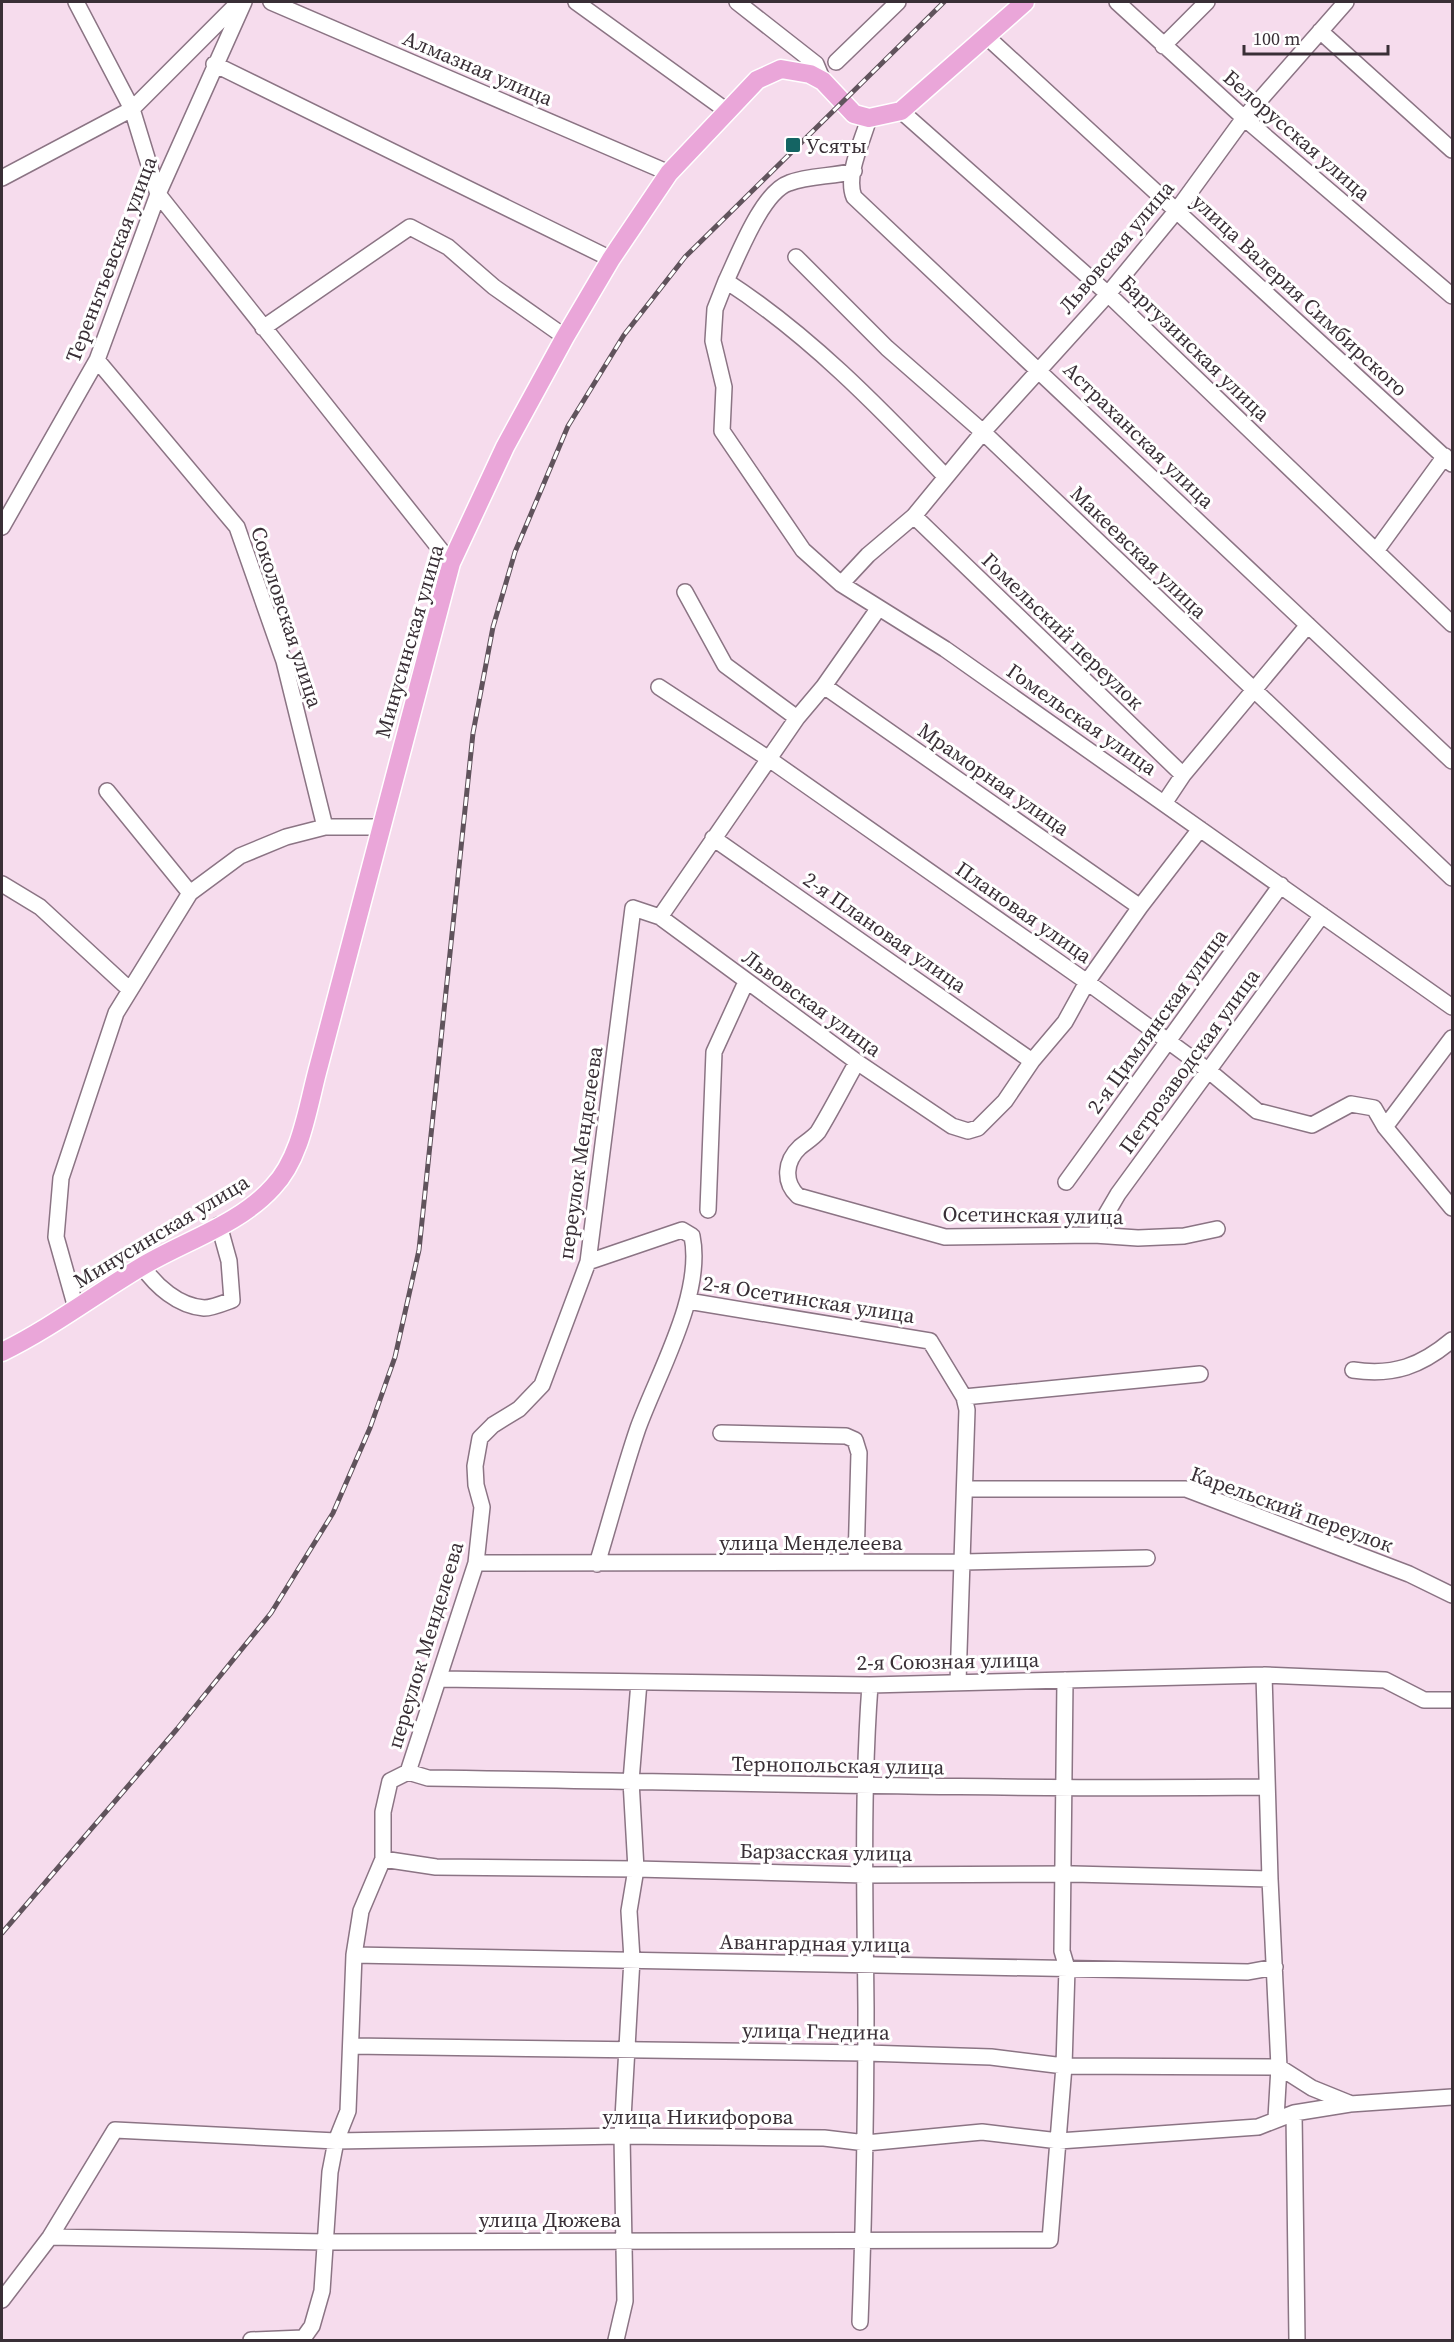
<svg xmlns="http://www.w3.org/2000/svg" width="1454" height="2342" font-family="'Source Serif 4',serif">
	<rect width="100%" height="100%" fill="#f6dced"/>
	<g fill="none" stroke-linecap="round" stroke-linejoin="round">
		<defs>
			<path id="minor" d="M 76,2 L 132,109 L 158,194 L 451,563
				M 271,2 L 669,173
				M 576,2 L 727,111
				M 737,2 L 816,64 L 823,81
				M 1117,2 L 1244,118 L 1452,296
				M 1320,31 L 1452,150
				M 986,36 L 1452,464
				M 1163,46 L 1207,2
				M 836,62 L 898,2
				M 214,64 L 611,259
				M 901,111 L 1108,294 L 1452,624
				M 869,118 C 863,140 845,175 854,197 L 1452,761
				M 854,171 C 832,177 810,175 789,183 C 762,192 738,256 726,281 C 808,334 878,406 945,476
				M 2,178 L 132,109 L 239,2
				M 796,257 L 887,348 L 983,432 L 1452,878
				M 726,281 L 715,309 L 713,341 L 724,387 L 722,431 L 803,550 L 841,584 L 945,649 L 1452,1007
				M 263,328 L 410,227 L 448,247 L 494,287 L 565,337
				M 97,360 L 237,527 L 284,661 L 325,827 L 381,827
				M 914,516 L 1183,775
				M 2,527 L 97,360 L 158,194 L 244,2
				M 1376,551 L 1445,456
				M 841,584 L 868,555 L 914,516 L 983,432 L 1108,294 L 1177,210 L 1244,118 L 1346,2
				M 685,592 L 725,665 L 797,718
				M 824,686 L 1140,907
				M 659,687 L 769,759 L 1087,982 L 1209,1071 L 1257,1111 L 1312,1125 L 1351,1104 L 1374,1108 L 1385,1127 L 1452,1208
				M 107,791 L 190,893
				M 1165,802 L 1183,775 L 1308,625
				M 713,838 L 1032,1061
				M 2,884 L 40,907 L 130,990
				M 660,917 L 797,718 L 824,686 L 878,609
				M 857,1062 C 844,1085 832,1109 818,1132 C 813,1138 806,1142 800,1147 C 785,1161 783,1182 798,1196 L 945,1237 L 1094,1235 L 1138,1238 L 1184,1236 L 1217,1229
				M 1385,1127 L 1452,1038
				M 1066,1182 L 1281,885
				M 708,1210 L 714,1052 L 746,982
				M 1094,1235 L 1118,1194 L 1322,915
				M 588,1262 L 682,1230 L 692,1236 C 704,1294 658,1373 638,1428 C 623,1472 611,1518 597,1564
				M 142,1266 C 156,1286 178,1306 204,1308 C 212,1308 224,1303 232,1300 L 229,1261 L 219,1225
				M 688,1301 L 930,1341 L 964,1397 L 967,1410 L 958,1682
				M 76,1308 L 56,1237 L 61,1178 L 116,1013 L 190,893 L 240,856 L 286,837 L 325,827
				M 1353,1370 C 1394,1376 1421,1366 1452,1340
				M 964,1397 L 1200,1374
				M 721,1433 L 846,1436 L 855,1440 L 859,1453 L 856,1562
				M 966,1489 L 1186,1489 L 1409,1574 L 1452,1595
				M 476,1563 L 964,1562 L 1147,1558
				M 1264,1675 L 1270,1879 L 1279,2067 L 1276,2118
				M 439,1679 L 870,1685 L 1264,1675 L 1385,1680 L 1424,1700 L 1452,1700
				M 408,1772 L 428,1778 C 708,1782 987,1790 1267,1787
				M 383,1859 L 436,1867 L 636,1869 L 864,1875 L 1073,1874 L 1270,1879
				M 354,1955 L 1248,1972 L 1275,1967
				M 351,2046 L 866,2053 L 991,2057 L 1064,2066 L 1279,2067 L 1312,2088 L 1349,2103
				M 1294,2113 L 1297,2340
				M 50,2237 L 326,2242 L 1050,2240 L 1064,2066 L 1067,1968 L 1062,1951 L 1065,1680
				M 2,2300 L 50,2237 L 115,2130 L 336,2141 L 622,2136 L 824,2138 L 866,2143 L 982,2132 L 1059,2141 L 1258,2127 L 1294,2113 L 1350,2104 L 1452,2097
				M 860,2322 C 864,2217 866,2113 866,2008 C 865,1900 862,1793 870,1685
				M 251,2340 L 303,2338
				M 302,2340 L 312,2326 L 322,2291 L 330,2172 L 336,2141 L 348,2111 L 354,1955 L 361,1911 L 383,1859 L 383,1812 L 390,1781 L 408,1772 L 476,1563 L 482,1507 L 476,1485 L 475,1466 L 480,1438 L 493,1425 L 519,1409 L 542,1385 L 588,1262 L 633,908 L 660,917 L 857,1062 L 952,1126 L 968,1131 L 978,1128 L 1005,1101 L 1032,1061 L 1065,1022 L 1087,982 L 1140,907 L 1200,829
				M 616,2340 L 625,2301 L 622,2136 L 632,1959 L 629,1911 L 636,1869 L 631,1781 L 639,1682"/>
			<path id="major" d="M 2,1352 C 51,1328 94,1295 141,1267 C 184,1241 239,1225 273,1187 C 302,1157 308,1104 319,1065 L 451,563 L 505,447 L 565,337 L 611,259 L 669,173 L 757,80 L 781,69 L 810,74 L 823,81 L 854,114 L 869,118 L 901,111 L 1025,2"/>
		</defs>
		<!-- minor casing -->
		<use href="#minor" stroke="#8b7484" stroke-width="18"/>
		<!-- major casing -->
		<use href="#major" stroke="#fff" stroke-width="21"/>
		<!-- minor -->
		<use href="#minor" stroke="#fff" stroke-width="15"/>
		<!-- major -->
		<use href="#major" stroke="#eaa6d9" stroke-width="18"/>
		<defs>
			<path id="rail" d="M 2,1933 L 177,1729 L 271,1613 L 333,1513 L 370,1428 L 395,1357 L 419,1250 L 473,733 L 493,627 L 515,552 L 568,426 L 624,335 L 685,257 L 944,2"/>
		</defs>
		<!-- rail casing -->
		<use href="#rail" stroke="#60535c" stroke-width="5"/>
		<!-- rail -->
		<use href="#rail" stroke="#fff" stroke-width="3" stroke-dasharray="9" stroke-linecap="butt"/>
	</g>
	<!-- markers -->
	<rect fill="#146463" stroke="#fff" stroke-width="2" x="785" y="137" width="16" height="16" rx="3"/>
	<g text-anchor="middle" dominant-baseline="central" stroke-width="6" stroke-linejoin="round" paint-order="stroke">
		<!-- street labels -->
		<g font-size="21" fill="#392f36" stroke="#fff">
			<text transform="translate(478 68) rotate(23)">Алмазная улица</text>
			<text transform="translate(1297 135) rotate(41)">Белорусская улица</text>
			<text transform="translate(1116 247) rotate(-50)">Львовская улица</text>
			<text transform="translate(111 259) rotate(-69)">Тереньтьевская улица</text>
			<text transform="translate(1300 295) rotate(43)">улица Валерия Симбирского</text>
			<text transform="translate(1195 348) rotate(44)">Баргузинская улица</text>
			<text transform="translate(1139 435) rotate(44)">Астраханская улица</text>
			<text transform="translate(1139 552) rotate(44)">Макеевская улица</text>
			<text transform="translate(287 617) rotate(72)">Соколовская улица</text>
			<text transform="translate(1063 631) rotate(44)">Гомельский переулок</text>
			<text transform="translate(409 641) rotate(-74)">Минусинская улица</text>
			<text transform="translate(1082 719) rotate(35)">Гомельская улица</text>
			<text transform="translate(994 779) rotate(35)">Мраморная улица</text>
			<text transform="translate(1024 912) rotate(35)">Плановая улица</text>
			<text transform="translate(885 932) rotate(35)">2-я Плановая улица</text>
			<text transform="translate(812 1003) rotate(36)">Львовская улица</text>
			<text transform="translate(1157 1021) rotate(-54)">2-я Цимлянская улица</text>
			<text transform="translate(1189 1061) rotate(-54)">Петрозаводская улица</text>
			<text transform="translate(580 1153) rotate(-82)">переулок Менделеева</text>
			<text transform="translate(1033 1215) rotate(1)">Осетинская улица</text>
			<text transform="translate(161 1231) rotate(-31)">Минусинская улица</text>
			<text transform="translate(809 1299) rotate(9)">2-я Осетинская улица</text>
			<text transform="translate(1292 1509) rotate(20)">Карельский переулок</text>
			<text x="811" y="1542">улица Менделеева</text>
			<text transform="translate(425 1645) rotate(-73)">переулок Менделеева</text>
			<text transform="translate(948 1661) rotate(-1)">2-я Союзная улица</text>
			<text transform="translate(838 1765) rotate(1)">Тернопольская улица</text>
			<text transform="translate(826 1852) rotate(1)">Барзасская улица</text>
			<text transform="translate(815 1943) rotate(1)">Авангардная улица</text>
			<text transform="translate(816 2031) rotate(1)">улица Гнедина</text>
			<text x="698" y="2116">улица Никифорова</text>
			<text x="550" y="2219">улица Дюжева</text>
		</g>
		<!-- poi labels -->
		<g font-size="21" fill="#392f36" stroke="#fff" text-anchor="start">
			<text x="806" y="145">Усяты</text>
		</g>
	</g>
	<!-- border -->
	<rect width="1454" height="2342" fill="none" stroke="#392f36" stroke-width="6"/>
	<!-- scale -->
	<path d="M1244 45v9h144v-9" fill="none" stroke="#392f36" stroke-width="3"/>
	<text x="1253" y="45" font-size="18" fill="#392f36" stroke="#ffffff" stroke-width="4.5" paint-order="stroke">100 m</text>
</svg>
